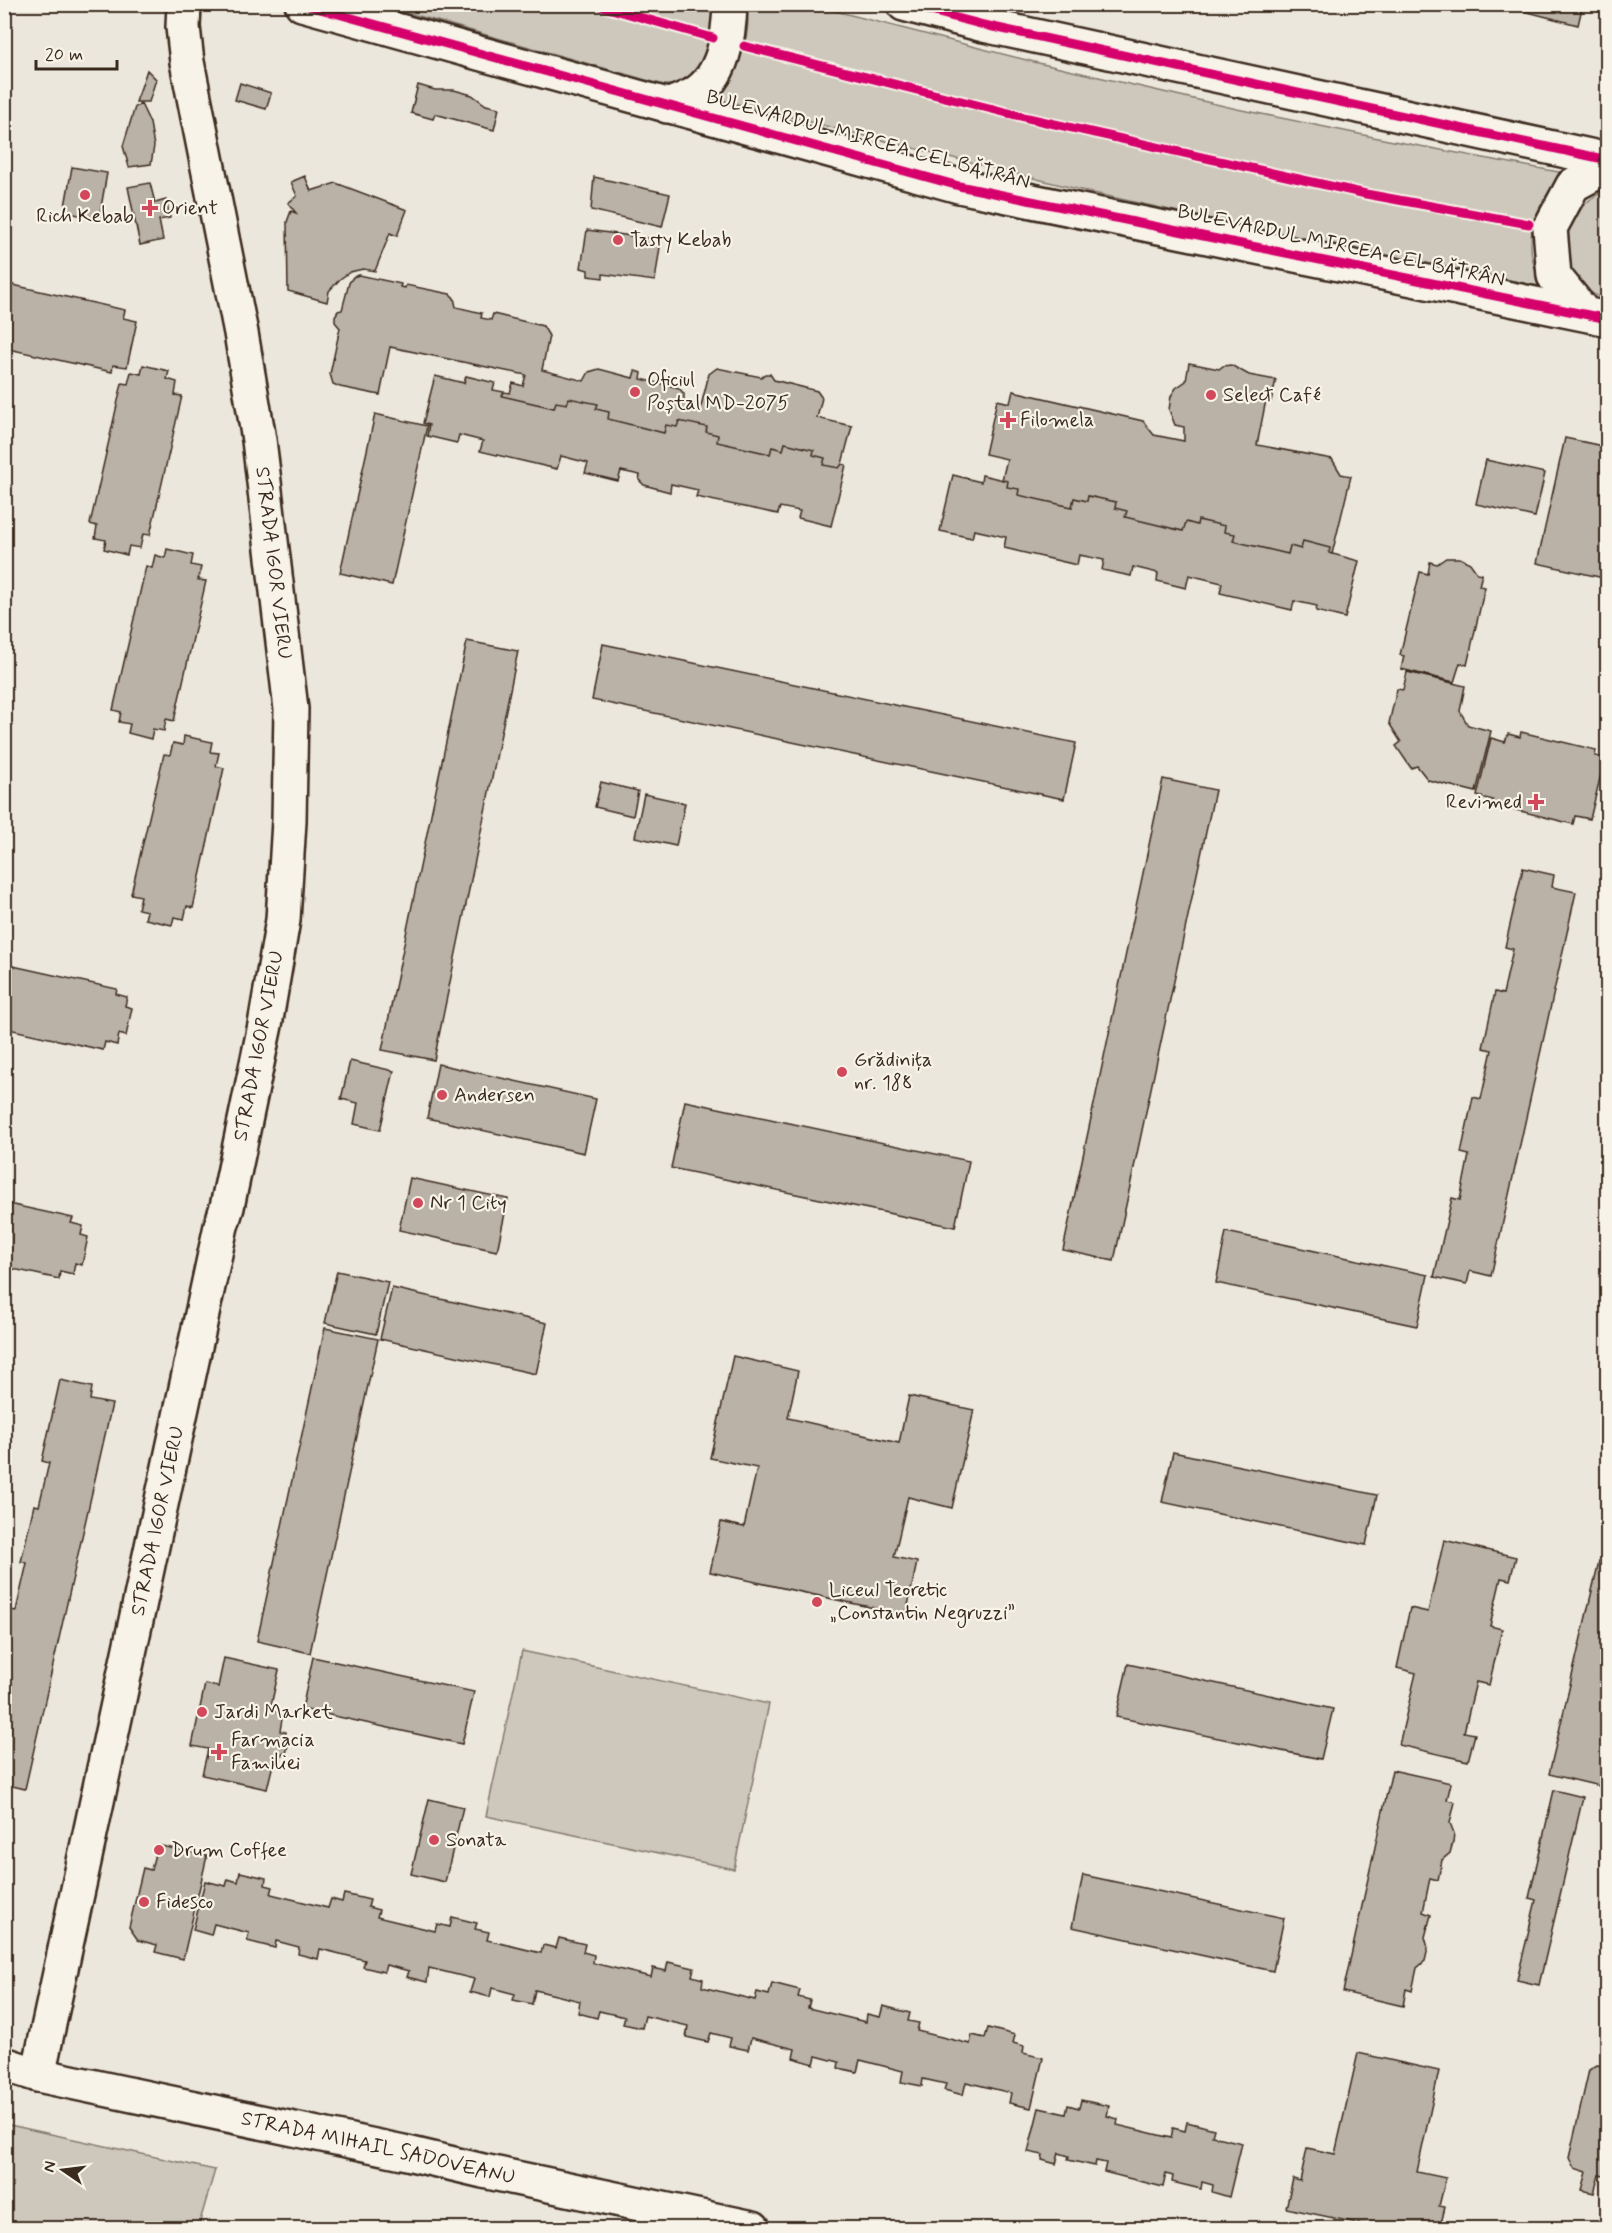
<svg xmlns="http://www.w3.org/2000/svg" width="1612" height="2233" font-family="Mynerve,sans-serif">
	<rect width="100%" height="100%" fill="#ece7dc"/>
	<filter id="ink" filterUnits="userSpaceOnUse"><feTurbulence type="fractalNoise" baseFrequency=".0167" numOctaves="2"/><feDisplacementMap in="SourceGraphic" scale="12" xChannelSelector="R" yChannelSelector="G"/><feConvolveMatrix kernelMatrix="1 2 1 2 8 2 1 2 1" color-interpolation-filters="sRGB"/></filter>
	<g filter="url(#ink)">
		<!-- green -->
		<path fill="#cec8bc" stroke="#84796d" stroke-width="1.5" d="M 380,5 L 716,5 C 716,37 705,87 664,85 Z
			M 746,5 L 812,5 L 1038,63 L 1237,109 L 1388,140 L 1564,173 C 1533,207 1518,245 1544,287 L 1296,238 L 1089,192 L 718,99 C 735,71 754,38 746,5 Z
			M 1607,190 L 1607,299 C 1576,293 1554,253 1570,223 C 1578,208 1592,196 1607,190 Z
			M 522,1651 L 769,1704 L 734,1869 L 486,1816 Z
			M 5,2124 L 215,2170 L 198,2228 L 5,2228 Z"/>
		<!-- building -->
		<path fill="#bab2a7" stroke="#3b2a1e" stroke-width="1.5" d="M 1497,4 L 1583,4 L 1578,25 Z
			M 147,70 L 156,79 L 149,102 L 136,102 Z
			M 240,83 L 271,93 L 266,109 L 235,100 Z
			M 418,85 L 435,90 L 454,90 L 472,95 L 486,105 L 499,108 L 494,130 L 435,114 L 433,119 L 411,113 Z
			M 141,104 L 150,123 L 154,146 L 151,164 L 129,167 L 123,146 L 135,107 Z
			M 72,167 L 107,173 L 99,219 L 64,212 Z
			M 305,176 L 311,191 L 336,183 L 407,210 L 397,236 L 390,233 L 375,271 L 363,269 L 350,272 L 340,279 L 329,291 L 327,302 L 288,291 L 287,222 L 291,211 L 296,213 L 288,203 L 297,196 L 291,182 Z
			M 594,177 L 670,194 L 662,227 L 591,210 Z
			M 150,183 L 155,203 L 166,200 L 170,218 L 159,220 L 163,240 L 140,245 L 128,187 Z
			M 587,230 L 661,240 L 655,281 L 603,274 L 603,278 L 588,276 L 588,270 L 581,268 Z
			M 359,275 L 401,284 L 400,287 L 405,288 L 406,285 L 450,294 L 454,298 L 456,307 L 482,313 L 481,318 L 491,320 L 493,314 L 543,326 L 549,336 L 542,370 L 584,381 L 589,372 L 599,369 L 633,378 L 635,371 L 642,373 L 641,379 L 679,388 L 684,394 L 684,402 L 701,406 L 709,374 L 717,368 L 761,377 L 765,374 L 770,374 L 774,380 L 817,391 L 822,398 L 817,418 L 852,426 L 842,464 L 839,468 L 823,465 L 825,458 L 813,455 L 814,450 L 785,443 L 783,450 L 772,447 L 770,454 L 717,442 L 718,435 L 706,432 L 707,427 L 679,421 L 677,427 L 666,425 L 664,433 L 608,419 L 609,412 L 596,409 L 598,404 L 569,398 L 567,404 L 556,402 L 554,408 L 502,396 L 504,392 L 510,393 L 513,383 L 523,386 L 526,375 L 390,347 L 380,395 L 340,387 L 333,384 L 330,374 L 340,328 L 335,322 L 335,316 L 338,311 L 342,310 L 349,283 L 353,277 Z
			M 4,283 L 125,310 L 123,318 L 137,321 L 127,367 L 113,365 L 112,372 L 4,348 Z
			M 1189,363 L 1219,369 L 1223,366 L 1231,365 L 1249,375 L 1276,380 L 1271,401 L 1266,400 L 1257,445 L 1332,459 L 1341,474 L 1351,476 L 1332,554 L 1329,553 L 1330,548 L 1303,541 L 1301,549 L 1290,546 L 1288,554 L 1233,541 L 1235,534 L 1224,532 L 1225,526 L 1198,520 L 1197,525 L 1186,522 L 1183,531 L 1125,517 L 1127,511 L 1115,508 L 1116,502 L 1088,496 L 1087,501 L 1074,498 L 1072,507 L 1018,495 L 1019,489 L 1007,487 L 1008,481 L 1002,480 L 1007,459 L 985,454 L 997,400 L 1010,403 L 1013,391 L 1143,421 L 1154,435 L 1184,441 L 1184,427 L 1175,425 L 1169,410 L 1171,396 L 1176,388 L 1186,381 Z
			M 143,365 L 169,371 L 167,379 L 177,382 L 175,395 L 182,396 L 150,535 L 143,534 L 140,548 L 129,546 L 127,555 L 104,549 L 106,540 L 95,538 L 97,526 L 90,524 L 122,383 L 128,384 L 131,372 L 141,374 Z
			M 435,376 L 464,383 L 466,376 L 495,383 L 493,390 L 504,392 L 502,396 L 554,408 L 556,402 L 567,404 L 569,398 L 598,404 L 596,409 L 609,412 L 608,419 L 664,433 L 666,425 L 677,427 L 679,421 L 707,427 L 706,432 L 718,435 L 717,442 L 770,454 L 772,447 L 783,450 L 785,443 L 814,450 L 813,455 L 825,458 L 823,465 L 839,468 L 842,464 L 846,465 L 831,526 L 798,518 L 800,511 L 780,507 L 778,514 L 696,497 L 698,490 L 671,484 L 670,492 L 644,485 L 639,480 L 640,475 L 621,471 L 618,481 L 585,473 L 588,463 L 561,456 L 557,469 L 480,451 L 483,441 L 459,435 L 457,443 L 427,436 L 429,425 L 423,423 Z
			M 375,414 L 427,426 L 392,585 L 340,573 Z
			M 1565,438 L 1608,447 L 1608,579 L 1537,563 Z
			M 1486,460 L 1545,473 L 1535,517 L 1476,504 Z
			M 953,475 L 981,482 L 982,475 L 1008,481 L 1007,487 L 1019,489 L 1018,495 L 1072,507 L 1074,498 L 1087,501 L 1088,496 L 1116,502 L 1115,508 L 1127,511 L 1125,517 L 1183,531 L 1186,522 L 1197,525 L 1198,520 L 1225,526 L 1224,532 L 1235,534 L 1233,541 L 1288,554 L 1290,546 L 1301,549 L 1303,541 L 1330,548 L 1329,553 L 1359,561 L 1345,618 L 1316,611 L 1317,606 L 1294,601 L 1292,610 L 1220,593 L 1222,583 L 1189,575 L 1186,588 L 1157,581 L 1158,573 L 1133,567 L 1131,576 L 1102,570 L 1104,560 L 1079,555 L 1077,565 L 1004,548 L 1006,537 L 974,530 L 972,538 L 940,531 Z
			M 167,549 L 193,555 L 191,565 L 201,567 L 198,580 L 206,581 L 174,721 L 166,719 L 164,731 L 153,729 L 151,739 L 128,733 L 130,724 L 119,722 L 121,712 L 113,710 L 146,566 L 152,568 L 155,555 L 165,558 Z
			M 1446,558 L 1460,558 L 1470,563 L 1477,573 L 1482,574 L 1479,586 L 1485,587 L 1467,665 L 1460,663 L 1454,682 L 1401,669 L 1404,656 L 1400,655 L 1420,572 L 1428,574 L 1430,562 L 1437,564 Z
			M 467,641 L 518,651 L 434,1060 L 382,1050 Z
			M 603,644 L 1076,743 L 1064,799 L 592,700 Z
			M 1407,672 L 1465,686 L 1460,711 L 1468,725 L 1491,731 L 1476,792 L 1428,780 L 1417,766 L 1411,768 L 1396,746 L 1401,742 L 1389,723 L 1397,689 L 1403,690 Z
			M 1521,732 L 1596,750 L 1595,756 L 1605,758 L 1590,819 L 1575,816 L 1573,824 L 1492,804 L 1493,800 L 1477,796 L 1491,738 L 1505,742 L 1508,734 L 1520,737 Z
			M 184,736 L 212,742 L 210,752 L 219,753 L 216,766 L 224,768 L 193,908 L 187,906 L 184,919 L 174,917 L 172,925 L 145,919 L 147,911 L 138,909 L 141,896 L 131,894 L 164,754 L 170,755 L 173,743 L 183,745 Z
			M 1163,779 L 1215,790 L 1114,1261 L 1063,1250 Z
			M 601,782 L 638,791 L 633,816 L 595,807 Z
			M 644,794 L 685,803 L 676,846 L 635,837 Z
			M 1523,868 L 1554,875 L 1552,887 L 1576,892 L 1491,1276 L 1470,1271 L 1467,1284 L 1434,1277 L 1452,1198 L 1460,1200 L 1469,1155 L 1461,1153 L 1473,1097 L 1481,1099 L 1492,1050 L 1483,1048 L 1495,992 L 1503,994 L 1513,949 L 1505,947 Z
			M 4,964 L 117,989 L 116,994 L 127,997 L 125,1006 L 132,1008 L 126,1036 L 119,1034 L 117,1045 L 105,1042 L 103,1050 L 4,1028 Z
			M 350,1061 L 394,1071 L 380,1130 L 354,1124 L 358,1103 L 341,1099 Z
			M 438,1064 L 596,1099 L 584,1153 L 427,1118 Z
			M 685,1101 L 969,1161 L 955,1227 L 671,1168 Z
			M 410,1178 L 508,1199 L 497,1251 L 399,1230 Z
			M 4,1203 L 73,1218 L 71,1223 L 83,1226 L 81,1235 L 88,1237 L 82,1265 L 75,1263 L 73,1274 L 60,1271 L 59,1279 L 4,1267 Z
			M 1226,1232 L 1428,1275 L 1417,1326 L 1216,1283 Z
			M 337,1271 L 388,1282 L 376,1334 L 325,1323 Z
			M 392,1288 L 547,1323 L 536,1374 L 380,1339 Z
			M 325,1328 L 378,1339 L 310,1653 L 257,1641 Z
			M 733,1356 L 798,1371 L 788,1418 L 899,1443 L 909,1396 L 974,1410 L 952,1508 L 908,1497 L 894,1557 L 917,1562 L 906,1615 L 710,1572 L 721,1522 L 744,1527 L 757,1468 L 710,1458 Z
			M 60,1380 L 92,1387 L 90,1400 L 112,1404 L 25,1789 L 4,1784 L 4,1633 L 10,1610 L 16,1611 L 27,1563 L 21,1562 L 34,1505 L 39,1506 L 49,1463 L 42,1461 Z
			M 1173,1452 L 1377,1495 L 1366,1545 L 1162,1502 Z
			M 1444,1540 L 1516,1557 L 1510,1580 L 1501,1578 L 1490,1626 L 1502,1629 L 1489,1685 L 1476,1682 L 1464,1732 L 1475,1734 L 1468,1761 L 1399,1745 L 1416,1673 L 1397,1668 L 1410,1608 L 1428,1612 Z
			M 1599,1561 L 1608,1563 L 1608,1788 L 1549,1774 Z
			M 313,1657 L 474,1692 L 462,1744 L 302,1709 Z
			M 224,1658 L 279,1670 L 270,1710 L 283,1713 L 280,1731 L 286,1732 L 284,1739 L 289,1740 L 286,1754 L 282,1753 L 280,1762 L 274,1760 L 267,1789 L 202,1775 L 208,1749 L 192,1746 L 205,1684 L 218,1687 Z
			M 1128,1664 L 1333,1709 L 1321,1759 L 1116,1717 Z
			M 1392,1770 L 1451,1783 L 1447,1800 L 1455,1802 L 1450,1823 L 1454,1833 L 1453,1842 L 1450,1853 L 1442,1860 L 1438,1880 L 1430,1878 L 1423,1912 L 1431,1915 L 1425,1937 L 1428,1948 L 1425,1961 L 1417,1968 L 1412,1991 L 1406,1989 L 1403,2006 L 1343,1992 Z
			M 1554,1790 L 1583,1797 L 1539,1985 L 1517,1980 L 1536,1900 L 1529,1898 Z
			M 429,1799 L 463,1807 L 445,1882 L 411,1874 Z
			M 157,1845 L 207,1856 L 183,1959 L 155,1952 L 157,1945 L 138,1940 L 129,1927 L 143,1868 L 151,1870 Z
			M 240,1872 L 266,1878 L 265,1885 L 273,1887 L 271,1894 L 328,1908 L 331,1899 L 342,1902 L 344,1894 L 370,1900 L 368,1907 L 379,1910 L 377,1917 L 435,1931 L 437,1924 L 450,1927 L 452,1917 L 477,1923 L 475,1929 L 489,1932 L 487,1940 L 541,1953 L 543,1945 L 556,1948 L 559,1938 L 585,1944 L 583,1952 L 594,1955 L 593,1963 L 651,1977 L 653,1968 L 666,1971 L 668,1962 L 694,1968 L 692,1976 L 703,1979 L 702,1987 L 755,2000 L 757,1992 L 769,1995 L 772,1983 L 800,1990 L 798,1997 L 810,2000 L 808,2008 L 866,2022 L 867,2014 L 880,2017 L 883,2006 L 910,2013 L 908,2021 L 919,2023 L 917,2031 L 970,2044 L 972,2035 L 985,2038 L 988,2028 L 1015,2035 L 1013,2043 L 1024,2046 L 1023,2053 L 1043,2058 L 1031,2108 L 1009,2103 L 1011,2093 L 966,2082 L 963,2095 L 944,2090 L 946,2084 L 923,2079 L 922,2086 L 901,2082 L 903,2071 L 860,2060 L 857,2072 L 838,2068 L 839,2062 L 816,2056 L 814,2064 L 793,2058 L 795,2049 L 751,2038 L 748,2050 L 729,2046 L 731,2038 L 711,2033 L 708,2042 L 686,2037 L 688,2026 L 645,2016 L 642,2028 L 623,2024 L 625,2017 L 599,2011 L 597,2018 L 578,2013 L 580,2001 L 535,1990 L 532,2004 L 513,2000 L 515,1994 L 492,1988 L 490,1997 L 470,1992 L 474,1979 L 429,1968 L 427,1982 L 407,1977 L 409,1971 L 386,1965 L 384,1972 L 363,1967 L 365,1960 L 320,1949 L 318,1959 L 298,1954 L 299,1947 L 276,1941 L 275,1948 L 247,1941 L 249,1933 L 214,1924 L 211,1935 L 193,1930 L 205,1881 L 226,1886 L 228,1879 L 238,1882 Z
			M 1083,1875 L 1284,1918 L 1273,1971 L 1072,1927 Z
			M 1358,2053 L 1439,2071 L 1417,2172 L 1446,2178 L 1439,2206 L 1445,2207 L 1440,2228 L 1381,2228 L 1286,2208 L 1293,2179 L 1300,2181 L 1307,2148 L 1335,2154 Z
			M 1597,2065 L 1608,2067 L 1608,2177 L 1599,2175 L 1594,2193 L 1582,2190 L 1587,2172 L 1574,2168 L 1569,2158 L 1589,2070 Z
			M 1081,2100 L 1109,2106 L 1107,2116 L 1118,2119 L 1117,2125 L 1171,2138 L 1173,2128 L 1185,2131 L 1187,2122 L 1214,2129 L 1212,2136 L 1242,2143 L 1229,2197 L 1212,2192 L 1213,2185 L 1202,2182 L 1201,2189 L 1172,2182 L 1173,2176 L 1166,2174 L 1163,2187 L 1104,2172 L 1106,2163 L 1096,2161 L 1095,2166 L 1068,2160 L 1069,2156 L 1059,2153 L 1056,2164 L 1042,2160 L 1043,2155 L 1028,2152 L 1039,2108 L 1066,2114 L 1068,2105 L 1079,2108 Z
			M 329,2222 L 360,2228 L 328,2228 Z"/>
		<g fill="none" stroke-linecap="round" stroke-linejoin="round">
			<defs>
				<path id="tertiary" d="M 4,2064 L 38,2075"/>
				<g id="secondary">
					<path id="s1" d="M 184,4 L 183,27 L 187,62 L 241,333 L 259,440 L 291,709 L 289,821 L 283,920 L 265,1025 L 227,1207 L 221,1226 L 38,2075 L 403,2152 L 483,2171 L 753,2228"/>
				</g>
				<path id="primary" d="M 302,4 L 959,186 L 1608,319
					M 904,4 L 984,25 L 1608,160
					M 667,106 C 675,103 685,99 693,95 C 724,77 729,36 730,4
					M 1584,313 L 1554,276 L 1550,228 L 1573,185 L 1608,166"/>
			</defs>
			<!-- tertiary casing -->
			<use href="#tertiary" stroke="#3b2a1e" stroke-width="38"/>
			<!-- secondary casing -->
			<use href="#secondary" stroke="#3b2a1e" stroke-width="38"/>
			<!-- primary casing -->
			<use href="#primary" stroke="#3b2a1e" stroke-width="38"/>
			<!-- tertiary -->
			<use href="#tertiary" stroke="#f7f3e8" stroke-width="33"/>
			<!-- secondary -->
			<use href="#secondary" stroke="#f7f3e8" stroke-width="33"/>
			<!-- primary -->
			<use href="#primary" stroke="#f7f3e8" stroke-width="33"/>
			<defs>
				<path id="cycleway" d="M 302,4 L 959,186 L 1608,319
					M 594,4 L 713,38
					M 904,4 L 984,25 L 1608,160
					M 744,46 L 1028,118 L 1366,194 L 1529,224"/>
			</defs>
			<!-- cycleway casing -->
			<use href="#cycleway" stroke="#f7f3e8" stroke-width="13"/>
			<!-- cycleway -->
			<use href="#cycleway" stroke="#d6006c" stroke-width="9"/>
		</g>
	</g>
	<!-- markers -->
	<g fill="#d1495b" stroke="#f7f3e8" stroke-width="2">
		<circle cx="85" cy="195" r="6"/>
		<path d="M147 199h6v6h6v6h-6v6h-6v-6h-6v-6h6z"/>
		<circle cx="618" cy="240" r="6"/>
		<circle cx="635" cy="392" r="6"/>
		<circle cx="1211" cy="395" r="6"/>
		<path d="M1005 411h6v6h6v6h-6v6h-6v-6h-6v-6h6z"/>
		<path d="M1533 793h6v6h6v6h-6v6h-6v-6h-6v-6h6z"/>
		<circle cx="842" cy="1072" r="6"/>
		<circle cx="442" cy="1095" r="6"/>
		<circle cx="418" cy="1203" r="6"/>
		<circle cx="817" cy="1602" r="6"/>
		<circle cx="202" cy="1712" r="6"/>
		<path d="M216 1743h6v6h6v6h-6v6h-6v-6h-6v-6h6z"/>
		<circle cx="434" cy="1840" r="6"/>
		<circle cx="159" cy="1850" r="6"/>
		<circle cx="144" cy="1902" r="6"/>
	</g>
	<g text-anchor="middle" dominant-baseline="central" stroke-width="4.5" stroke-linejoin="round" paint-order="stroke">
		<!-- street labels -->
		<g font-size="20" fill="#3b2a1e" stroke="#f7f3e8">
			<text transform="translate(868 140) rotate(15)">BULEVARDUL MIRCEA CEL BĂTRÂN</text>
			<text transform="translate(1341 246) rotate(12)">BULEVARDUL MIRCEA CEL BĂTRÂN</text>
			<text stroke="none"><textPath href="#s1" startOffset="567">STRADA IGOR VIERU</textPath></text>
			<text transform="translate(259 1046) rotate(-79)">STRADA IGOR VIERU</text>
			<text transform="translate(158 1521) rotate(-78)">STRADA IGOR VIERU</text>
			<text stroke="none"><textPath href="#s1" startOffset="2454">STRADA MIHAIL SADOVEANU</textPath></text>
		</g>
		<!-- poi labels -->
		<g font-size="20" fill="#3b2a1e" stroke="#f7f3e8" text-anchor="start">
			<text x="162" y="208">Orient</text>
			<text x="85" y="216" text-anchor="middle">Rich Kebab</text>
			<text x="630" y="240">Tasty Kebab</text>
			<text x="647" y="380">Oficiul<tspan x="647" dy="23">Poștal MD-2075</tspan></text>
			<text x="1223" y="395">Select Café</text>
			<text x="1020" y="420">Filomela</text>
			<text x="1522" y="802" text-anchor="end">Revimed</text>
			<text x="854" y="1060">Grădinița<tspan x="854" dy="23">nr. 188</tspan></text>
			<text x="454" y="1095">Andersen</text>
			<text x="430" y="1203">Nr 1 City</text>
			<text x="829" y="1590">Liceul Teoretic<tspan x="829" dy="23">„Constantin Negruzzi”</tspan></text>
			<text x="214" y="1712">Jardi Market</text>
			<text x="231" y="1740">Farmacia<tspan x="231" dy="23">Familiei</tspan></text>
			<text x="446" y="1840">Sonata</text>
			<text x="171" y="1850">Drum Coffee</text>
			<text x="156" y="1902">Fidesco</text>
		</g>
	</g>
	<!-- margin -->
	<rect width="1612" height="2233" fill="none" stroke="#f7f3e8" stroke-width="24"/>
	<rect x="12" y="12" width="1588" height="2209" fill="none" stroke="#3b2a1e" stroke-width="2" filter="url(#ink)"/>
	<!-- north arrow -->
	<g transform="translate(63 2170) rotate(284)" stroke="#f7f3e8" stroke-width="4.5" paint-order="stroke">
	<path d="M0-4.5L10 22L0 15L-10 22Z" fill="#3b2a1e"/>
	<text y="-9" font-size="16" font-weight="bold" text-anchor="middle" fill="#3b2a1e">N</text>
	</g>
	<!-- scale -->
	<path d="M36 60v9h81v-9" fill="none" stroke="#3b2a1e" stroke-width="3"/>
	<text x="45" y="60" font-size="18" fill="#3b2a1e" stroke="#f7f3e8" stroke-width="4.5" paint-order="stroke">20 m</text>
</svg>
